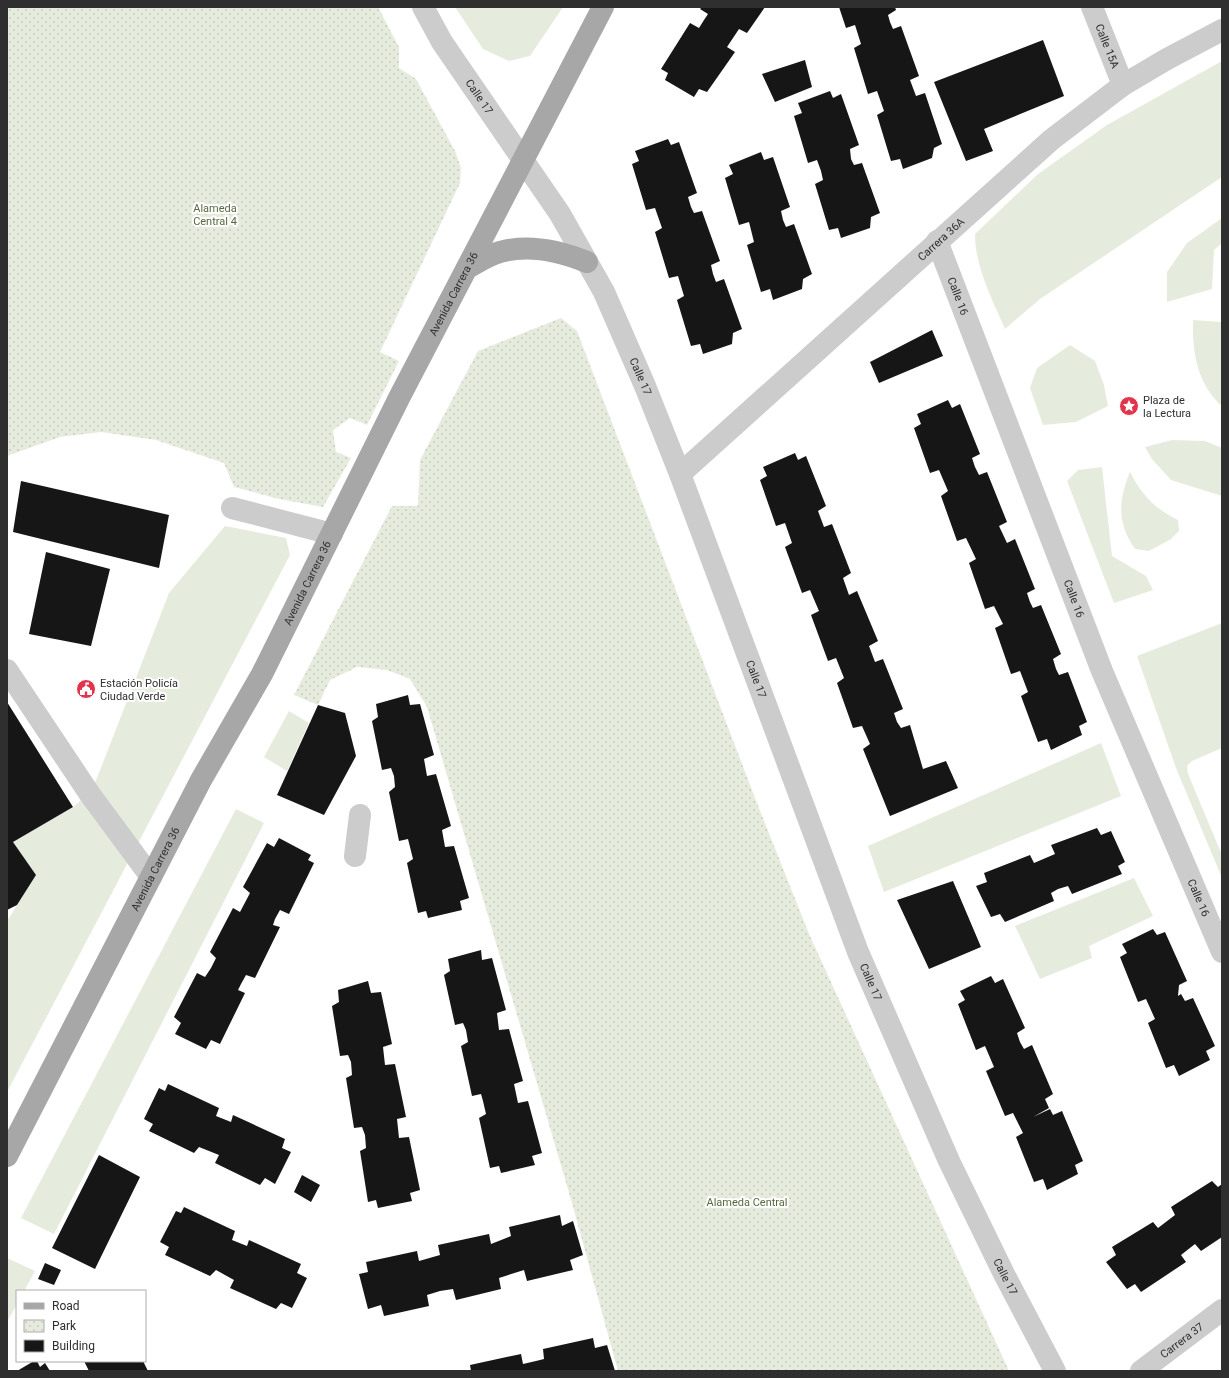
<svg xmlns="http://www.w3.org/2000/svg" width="1229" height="1378" font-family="Roboto,sans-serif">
	<defs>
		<pattern id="park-dots" width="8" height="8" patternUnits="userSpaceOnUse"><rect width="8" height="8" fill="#e6ecdd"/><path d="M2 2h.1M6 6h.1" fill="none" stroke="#c6cbbe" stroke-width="1.8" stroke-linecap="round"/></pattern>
	</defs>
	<rect width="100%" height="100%" fill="#fff"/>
	<!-- grass -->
	<path fill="#e6ecdd" d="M 455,7 L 563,7 L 530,56 L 509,61 L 483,49 Z
		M 1222,61 L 1222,177 L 1040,299 L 1005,329 C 992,299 975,267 975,234 L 1038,174 L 1107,125 Z
		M 1222,218 L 1222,243 L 1214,250 L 1212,289 L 1167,302 L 1167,272 L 1187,243 Z
		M 1193,320 L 1222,322 L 1222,406 C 1197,384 1192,351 1193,320 Z
		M 1070,345 L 1095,361 L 1104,385 L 1108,406 L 1076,422 L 1043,425 L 1030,388 L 1037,368 Z
		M 1172,440 L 1205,441 L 1222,448 L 1222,496 L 1171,480 L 1152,459 L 1145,447 Z
		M 1102,467 L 1112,556 L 1146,576 L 1153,590 L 1114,603 L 1067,481 L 1078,470 Z
		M 1130,472 C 1141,494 1155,509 1178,520 L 1179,531 L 1171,539 L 1149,551 L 1135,549 C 1117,523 1118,501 1130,472 Z
		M 225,526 L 286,538 L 290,555 L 7,1092 L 7,921 L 36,875 L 13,842 L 73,807 L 89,793 L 97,778 L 169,593 Z
		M 1222,623 L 1222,748 L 1192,761 L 1187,766 L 1188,774 L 1222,855 L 1222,878 L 1176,768 L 1137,656 Z
		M 289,711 L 309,723 L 287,771 L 264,757 Z
		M 1101,743 L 1121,796 L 884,892 L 868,846 Z
		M 236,809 L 264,823 L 54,1234 L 21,1218 Z
		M 1134,878 L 1153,916 L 1089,946 L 1092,958 L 1040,979 L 1015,926 Z
		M 7,1258 L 35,1271 L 24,1291 L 17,1291 L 17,1304 L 7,1322 Z"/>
	<!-- park -->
	<path fill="url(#park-dots)" d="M 7,7 L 378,7 L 399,47 L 399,68 L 416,79 L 455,151 L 461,168 L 460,183 L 380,352 L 399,361 L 367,425 L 350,418 L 333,430 L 336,452 L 351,458 L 323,507 L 279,499 L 234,487 L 224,463 L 156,440 L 101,432 L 60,437 L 7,456 Z
		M 561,318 L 577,331 L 755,798 L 809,934 L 1009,1371 L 618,1371 L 572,1203 L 427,707 L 410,679 L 387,670 L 357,667 L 330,680 L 318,705 L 294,695 L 392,506 L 418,506 L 420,460 L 478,351 Z"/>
	<!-- building -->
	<path fill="#161616" d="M 702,7 L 765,7 L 747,33 L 739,29 L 727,47 L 735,52 L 707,92 L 699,89 L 694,97 L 665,80 L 668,73 L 661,69 L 690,23 L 699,28 L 704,20 L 708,14 L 700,9 Z
		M 839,7 L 895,7 L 896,10 L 888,15 L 890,22 L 893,29 L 901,26 L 919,76 L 910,80 L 916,96 L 925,93 L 942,144 L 934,148 L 932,158 L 903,169 L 900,159 L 891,161 L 877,115 L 884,111 L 877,91 L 868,94 L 854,48 L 861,44 L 855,25 L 846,28 Z
		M 1043,40 L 1064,96 L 984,129 L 993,151 L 966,161 L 934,82 Z
		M 805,60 L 812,87 L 775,102 L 762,74 Z
		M 830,91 L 833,98 L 841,94 L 859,145 L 850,149 L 851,159 L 854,165 L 862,163 L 880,213 L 871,217 L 870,228 L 841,238 L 838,228 L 829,230 L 815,184 L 823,180 L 821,171 L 817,160 L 808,163 L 794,116 L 802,113 L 798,103 Z
		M 668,139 L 671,145 L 679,142 L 697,193 L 688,197 L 691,207 L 694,213 L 702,211 L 720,261 L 711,265 L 713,274 L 716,282 L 724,279 L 742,329 L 733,333 L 732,344 L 703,354 L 700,344 L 691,346 L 677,300 L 684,296 L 678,276 L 669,278 L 655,232 L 662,228 L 655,208 L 646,210 L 632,164 L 639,161 L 635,151 Z
		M 761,152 L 764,160 L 773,157 L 790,207 L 781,211 L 783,220 L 786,227 L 794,224 L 812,274 L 803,279 L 802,289 L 773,300 L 770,289 L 761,292 L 747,245 L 754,242 L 749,222 L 739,225 L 725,178 L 733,174 L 729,165 Z
		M 932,330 L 943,356 L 879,383 L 870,362 Z
		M 948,400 L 952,408 L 960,404 L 980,454 L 972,458 L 975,467 L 979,475 L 987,472 L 1007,522 L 999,526 L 1007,543 L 1015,539 L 1035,589 L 1027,593 L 1030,602 L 1033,608 L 1041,605 L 1061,654 L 1053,659 L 1056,669 L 1059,675 L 1068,672 L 1087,722 L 1079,726 L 1082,735 L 1051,750 L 1047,739 L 1038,742 L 1021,696 L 1028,692 L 1020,671 L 1011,674 L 995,628 L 1003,624 L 994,606 L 985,609 L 969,563 L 976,559 L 966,538 L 957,541 L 941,496 L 948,491 L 939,470 L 930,473 L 914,428 L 921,424 L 917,414 Z
		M 795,453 L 798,460 L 806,456 L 826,506 L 818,511 L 824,527 L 832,524 L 851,573 L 843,578 L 849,595 L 857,591 L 878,641 L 869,646 L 875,662 L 883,659 L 903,709 L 894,713 L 897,722 L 901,728 L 910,725 L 923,769 L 946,761 L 958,788 L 890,816 L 863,749 L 870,744 L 862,726 L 853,728 L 837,683 L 844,678 L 836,658 L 828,661 L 811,615 L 819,611 L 810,590 L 802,593 L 785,547 L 792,543 L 785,523 L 776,526 L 760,480 L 767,476 L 763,467 Z
		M 21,481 L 169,515 L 159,568 L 13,532 Z
		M 46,552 L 110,569 L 91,646 L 29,634 Z
		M 408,695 L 410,705 L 420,704 L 434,755 L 424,759 L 427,776 L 436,774 L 451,826 L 442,830 L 445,847 L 454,846 L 469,898 L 460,901 L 462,910 L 428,918 L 426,911 L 418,913 L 407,863 L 413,859 L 408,839 L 399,841 L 389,792 L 395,787 L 394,776 L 391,768 L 382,770 L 372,721 L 378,717 L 376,704 Z
		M 7,702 L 73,807 L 13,842 L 36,875 L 17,905 L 7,910 Z
		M 318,705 L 345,713 L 356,756 L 324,815 L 277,795 Z
		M 1097,828 L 1101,835 L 1111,831 L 1125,862 L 1118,866 L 1122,874 L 1072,894 L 1068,886 L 1058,889 L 1051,893 L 1054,901 L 1005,922 L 1000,914 L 991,917 L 976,886 L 987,882 L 984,873 L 1030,855 L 1034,863 L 1055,854 L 1051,845 Z
		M 279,838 L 311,855 L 308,860 L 314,863 L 289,914 L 280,910 L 275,919 L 273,925 L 280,927 L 255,978 L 246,975 L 241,984 L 238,990 L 245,993 L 220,1044 L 211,1040 L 206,1049 L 175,1034 L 181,1023 L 174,1017 L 197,973 L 205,977 L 211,968 L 216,958 L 210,952 L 233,908 L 240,912 L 250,893 L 243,887 L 267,843 L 274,847 Z
		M 953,881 L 981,947 L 929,969 L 897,900 Z
		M 1153,929 L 1157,935 L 1165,932 L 1187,981 L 1179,985 L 1178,996 L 1181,994 L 1185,1001 L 1193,998 L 1215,1046 L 1206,1051 L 1210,1060 L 1179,1076 L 1174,1065 L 1166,1068 L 1148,1023 L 1155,1019 L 1146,999 L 1138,1002 L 1120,957 L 1127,953 L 1122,944 Z
		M 481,950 L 482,960 L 492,958 L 506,1010 L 497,1013 L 499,1030 L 509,1029 L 523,1081 L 514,1084 L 518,1103 L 528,1101 L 542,1153 L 532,1156 L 535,1165 L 501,1173 L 499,1166 L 490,1168 L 479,1118 L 486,1114 L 483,1101 L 481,1094 L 472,1096 L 461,1046 L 468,1042 L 466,1030 L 463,1023 L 455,1025 L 444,975 L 450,971 L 448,959 Z
		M 991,976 L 995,983 L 1003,979 L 1025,1028 L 1017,1033 L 1020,1042 L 1024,1049 L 1032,1045 L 1053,1094 L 1045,1099 L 1049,1108 L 1033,1117 L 1050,1109 L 1053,1115 L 1062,1111 L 1083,1161 L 1075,1165 L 1078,1174 L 1047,1190 L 1043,1179 L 1034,1182 L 1016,1137 L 1023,1133 L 1013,1113 L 1005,1116 L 986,1071 L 994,1067 L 985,1046 L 976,1050 L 958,1004 L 965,1000 L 960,991 Z
		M 368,981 L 371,993 L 381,992 L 392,1044 L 383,1047 L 385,1065 L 395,1064 L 406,1117 L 397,1119 L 399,1138 L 409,1137 L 420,1190 L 410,1193 L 412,1201 L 378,1208 L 376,1200 L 368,1202 L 360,1151 L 366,1148 L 365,1135 L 362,1127 L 354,1128 L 346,1078 L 352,1075 L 351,1062 L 348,1055 L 340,1056 L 332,1006 L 339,1002 L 338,990 Z
		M 168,1084 L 219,1108 L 216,1116 L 231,1122 L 233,1115 L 285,1139 L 282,1148 L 291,1152 L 275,1184 L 265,1178 L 260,1185 L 215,1163 L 219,1155 L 199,1147 L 194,1153 L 149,1131 L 153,1124 L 144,1119 L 159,1088 L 165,1091 Z
		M 99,1155 L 140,1177 L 95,1269 L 52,1248 Z
		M 302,1175 L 320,1185 L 311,1202 L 294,1192 Z
		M 1212,1181 L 1218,1187 L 1222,1184 L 1222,1237 L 1201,1251 L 1195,1244 L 1181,1255 L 1186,1262 L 1141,1292 L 1135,1284 L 1127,1289 L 1106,1262 L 1116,1255 L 1112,1247 L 1153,1222 L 1158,1228 L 1175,1215 L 1171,1207 Z
		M 184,1207 L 235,1231 L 232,1240 L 247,1246 L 249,1240 L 301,1264 L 297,1273 L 307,1278 L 292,1308 L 281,1303 L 276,1309 L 230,1288 L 234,1280 L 216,1270 L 210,1276 L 165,1255 L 169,1247 L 160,1242 L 176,1211 L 181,1213 Z
		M 560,1215 L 562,1226 L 573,1221 L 583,1255 L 570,1260 L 573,1270 L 527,1281 L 524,1270 L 499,1278 L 501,1289 L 456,1300 L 453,1289 L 440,1291 L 427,1295 L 429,1306 L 384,1316 L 381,1305 L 368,1309 L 359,1274 L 368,1272 L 366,1262 L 417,1251 L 419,1261 L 440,1255 L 438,1245 L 489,1234 L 491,1244 L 511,1236 L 509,1227 Z
		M 45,1263 L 61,1270 L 54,1285 L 38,1279 Z
		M 593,1338 L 595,1348 L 607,1345 L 615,1371 L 471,1371 L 470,1365 L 521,1354 L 523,1364 L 536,1361 L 544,1359 L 543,1349 Z
		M 34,1361 L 37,1361 L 40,1367 L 45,1363 L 50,1371 L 17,1371 Z
		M 84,1361 L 143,1361 L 148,1371 L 89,1371 Z"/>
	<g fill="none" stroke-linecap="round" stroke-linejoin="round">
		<!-- minor -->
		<g stroke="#ccc" stroke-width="22">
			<path id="s1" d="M 423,7 L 442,42 L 560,214 L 604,292 L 645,386 L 680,474 L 858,952 L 949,1161 L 1004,1274 L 1055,1371"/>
			<path id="s2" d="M 1092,7 L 1123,85"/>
			<path id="s3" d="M 937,241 L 1102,671 L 1222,952"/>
			<path id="s4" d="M 680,474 L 1051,140 L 1123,85 L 1167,59 L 1222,30"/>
			<path d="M 232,508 L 332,534"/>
			<path d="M 7,670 L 89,793 L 151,877"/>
			<path d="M 355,856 L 360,815"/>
			<path id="s5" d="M 1141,1371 L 1222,1310"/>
		</g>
		<!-- major -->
		<g stroke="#a7a7a7" stroke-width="22">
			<path d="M 467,268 C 477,263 488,255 500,252 C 528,244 560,251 587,262"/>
			<path id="s6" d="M 7,1156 L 201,780 L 262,674 L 400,396 L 603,7"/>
		</g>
	</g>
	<!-- icons -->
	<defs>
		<symbol id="sight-disc" viewBox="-11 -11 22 22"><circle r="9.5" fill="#e1354d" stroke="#fff"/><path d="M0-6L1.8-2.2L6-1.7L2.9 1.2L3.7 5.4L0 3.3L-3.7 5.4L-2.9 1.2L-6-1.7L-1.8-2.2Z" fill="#fff"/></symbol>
		<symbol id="civic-disc" viewBox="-11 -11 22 22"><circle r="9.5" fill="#e1354d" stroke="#fff"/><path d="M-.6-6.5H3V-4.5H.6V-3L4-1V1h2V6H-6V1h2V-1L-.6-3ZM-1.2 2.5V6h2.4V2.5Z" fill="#fff"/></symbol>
	</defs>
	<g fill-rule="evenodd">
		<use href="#sight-disc" x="1118" y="395" width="22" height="22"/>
		<use href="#civic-disc" x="75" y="678" width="22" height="22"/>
	</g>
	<g text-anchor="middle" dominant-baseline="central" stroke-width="4" stroke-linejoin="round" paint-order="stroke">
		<!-- street labels -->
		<g font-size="11" fill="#2f2f2f" stroke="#fff">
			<text stroke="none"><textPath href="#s2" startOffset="42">Calle 15A</textPath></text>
			<text stroke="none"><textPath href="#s1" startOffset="106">Calle 17</textPath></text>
			<text stroke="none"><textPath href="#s4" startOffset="351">Carrera 36A</textPath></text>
			<text stroke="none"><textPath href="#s6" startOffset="971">Avenida Carrera 36</textPath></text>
			<text stroke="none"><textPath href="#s3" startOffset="59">Calle 16</textPath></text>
			<text stroke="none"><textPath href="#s1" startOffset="430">Calle 17</textPath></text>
			<text stroke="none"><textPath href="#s6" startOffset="647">Avenida Carrera 36</textPath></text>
			<text stroke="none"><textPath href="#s3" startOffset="383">Calle 16</textPath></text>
			<text stroke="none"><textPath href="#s1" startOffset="754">Calle 17</textPath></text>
			<text stroke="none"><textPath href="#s6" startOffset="323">Avenida Carrera 36</textPath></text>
			<text stroke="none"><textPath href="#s3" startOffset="707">Calle 16</textPath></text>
			<text stroke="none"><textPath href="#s1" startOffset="1078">Calle 17</textPath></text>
			<text stroke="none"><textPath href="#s1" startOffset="1402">Calle 17</textPath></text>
			<text stroke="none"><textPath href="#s5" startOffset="51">Carrera 37</textPath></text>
		</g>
		<!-- park labels -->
		<g font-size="11" fill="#556a3d" stroke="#fff">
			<text x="215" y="208">Alameda<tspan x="215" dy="13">Central 4</tspan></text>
			<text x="747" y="1202">Alameda Central</text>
		</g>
		<!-- poi labels -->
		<g font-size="11" fill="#2f2f2f" stroke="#fff" text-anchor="start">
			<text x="1143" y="400">Plaza de<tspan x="1143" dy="13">la Lectura</tspan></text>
			<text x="100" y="683">Estación Policía<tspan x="100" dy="13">Ciudad Verde</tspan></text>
		</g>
	</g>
	<!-- border -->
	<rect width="1229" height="1378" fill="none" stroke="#2f2f2f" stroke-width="16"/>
	<!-- legend -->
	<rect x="16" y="1290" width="130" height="72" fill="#ffffff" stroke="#acacac"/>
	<rect x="24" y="1303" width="20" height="6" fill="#a7a7a7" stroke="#acacac"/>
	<text x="52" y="1310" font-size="12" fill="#2f2f2f">Road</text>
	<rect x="24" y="1320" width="20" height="12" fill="url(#park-dots)" stroke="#acacac"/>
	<text x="52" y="1330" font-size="12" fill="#2f2f2f">Park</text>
	<rect x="24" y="1340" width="20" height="12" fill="#161616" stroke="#acacac"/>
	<text x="52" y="1350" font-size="12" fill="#2f2f2f">Building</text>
</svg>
